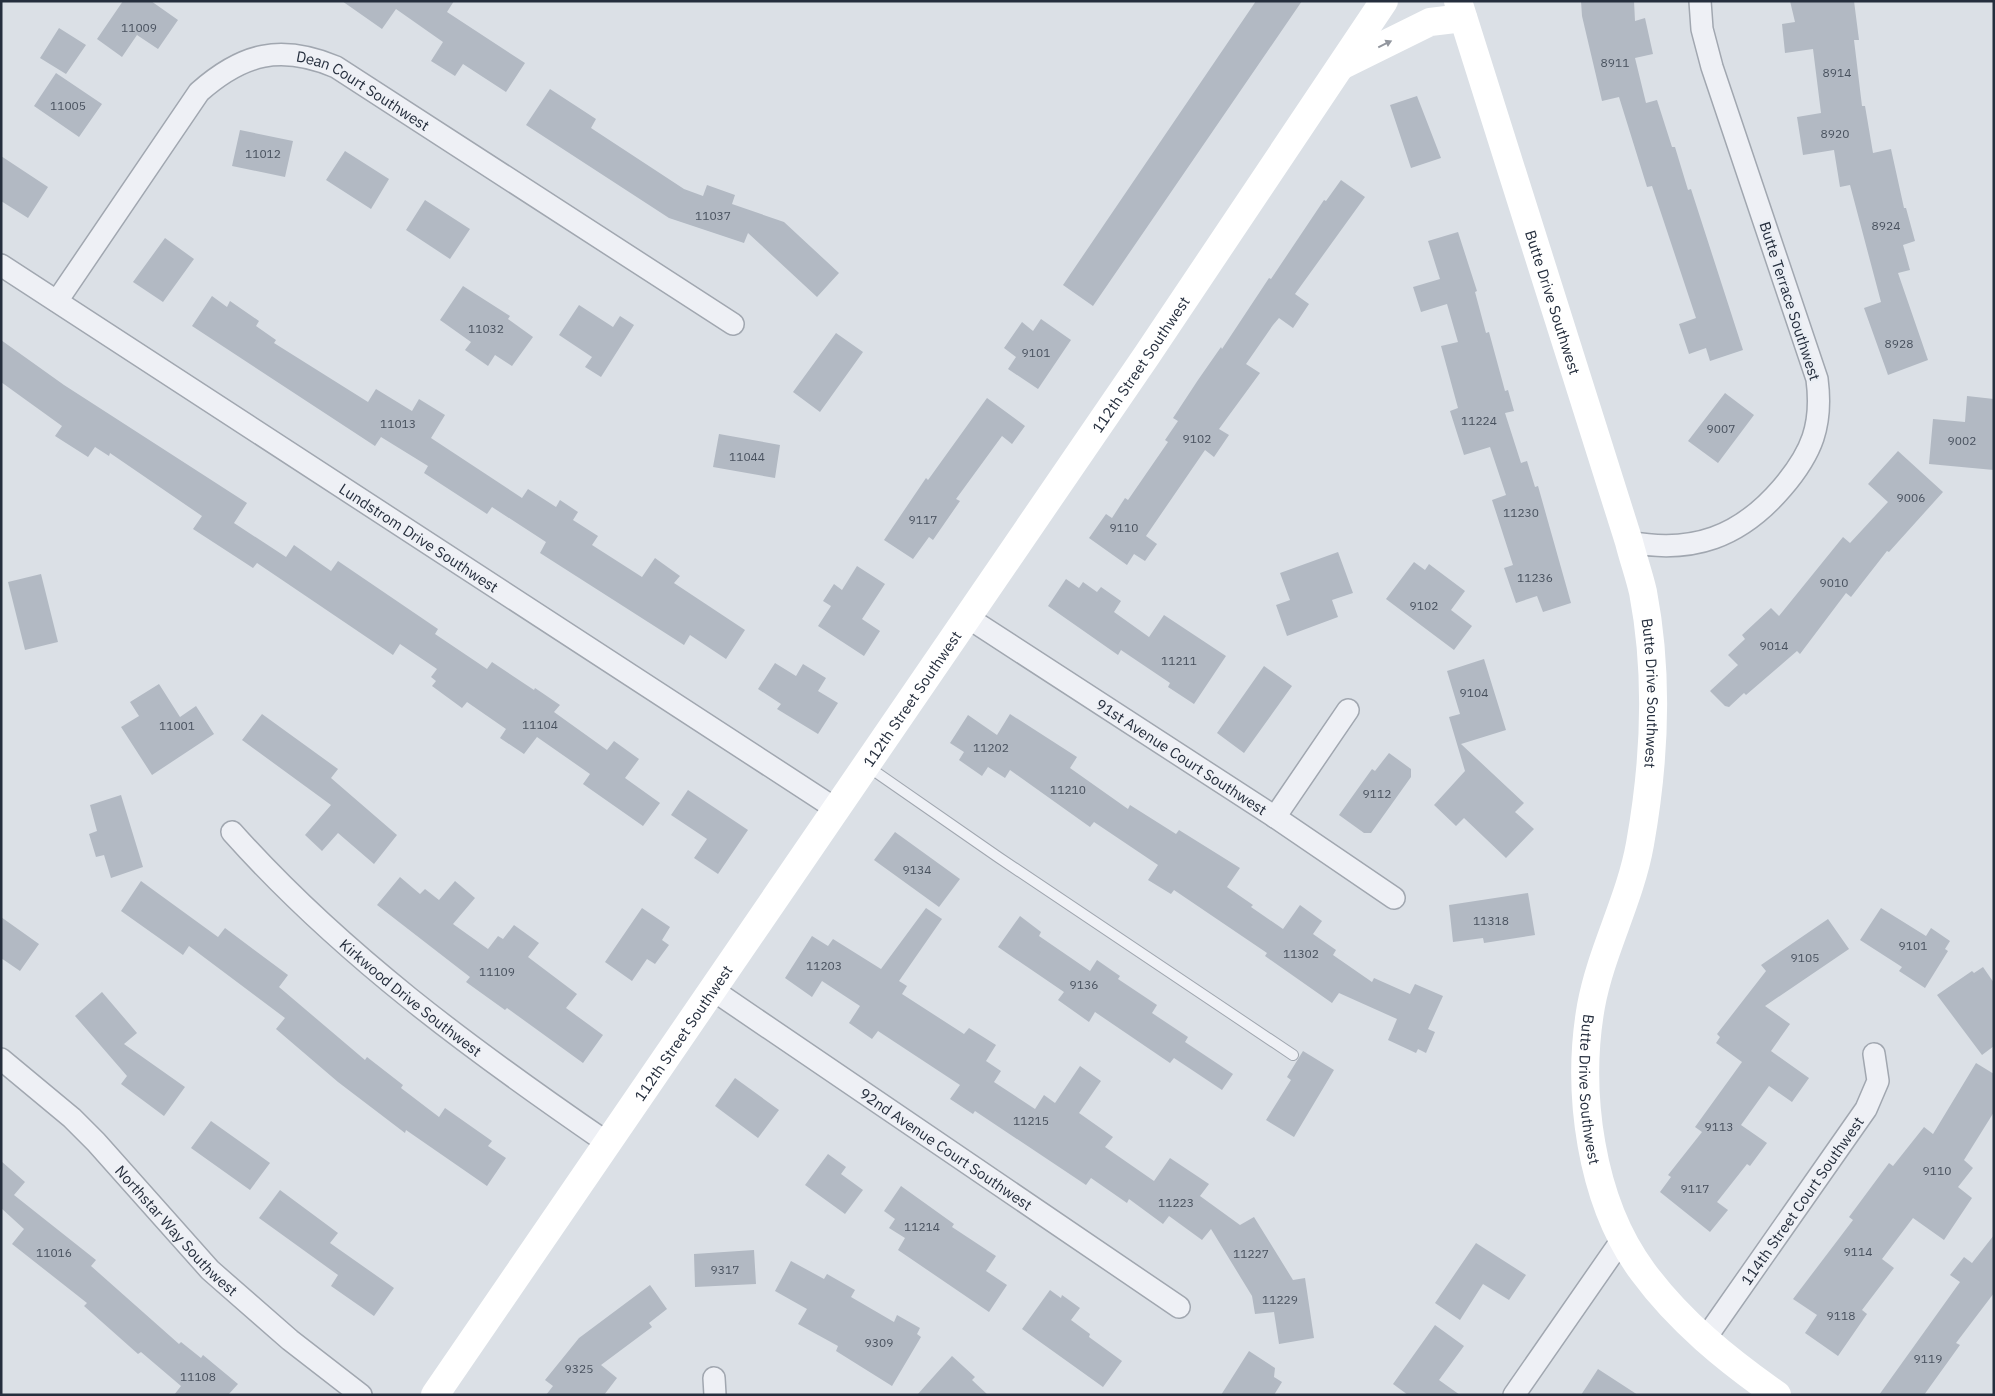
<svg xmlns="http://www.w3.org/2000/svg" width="1995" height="1396" font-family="'IBM Plex Sans',sans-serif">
	<rect width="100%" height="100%" fill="#dbe0e6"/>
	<!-- building -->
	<path fill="#b2b9c3" d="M 123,1 L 151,1 L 178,20 L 158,49 L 137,35 L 122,57 L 97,39 Z
		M 342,1 L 454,1 L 447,12 L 525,63 L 506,92 L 463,64 L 455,76 L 431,61 L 443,42 L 396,9 L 382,29 Z
		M 1256,1 L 1302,1 L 1093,306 L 1063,285 Z
		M 1581,1 L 1634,1 L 1635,21 L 1645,18 L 1653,54 L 1635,58 L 1646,103 L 1657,100 L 1672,147 L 1675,147 L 1688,190 L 1691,189 L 1743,350 L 1710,361 L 1706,348 L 1689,354 L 1679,324 L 1696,318 L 1652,186 L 1647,187 L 1619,97 L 1602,101 L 1582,16 Z
		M 1790,1 L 1854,1 L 1859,40 L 1854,40 L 1862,106 L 1865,106 L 1873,153 L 1891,149 L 1904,208 L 1906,208 L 1915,241 L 1903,245 L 1910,270 L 1898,273 L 1928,360 L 1888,375 L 1864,308 L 1881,302 L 1850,185 L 1840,187 L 1834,150 L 1803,155 L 1797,117 L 1821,113 L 1813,49 L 1785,53 L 1782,24 L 1795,22 Z
		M 59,28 L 86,45 L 66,74 L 40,58 Z
		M 56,73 L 102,104 L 79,137 L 34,106 Z
		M 550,89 L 596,119 L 591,128 L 684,189 L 703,196 L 707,185 L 735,195 L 732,204 L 784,222 L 839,273 L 817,297 L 748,233 L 744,243 L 669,218 L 526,125 Z
		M 1417,96 L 1441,158 L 1411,168 L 1390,105 Z
		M 240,130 L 293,141 L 285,177 L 232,166 Z
		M 345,151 L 389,179 L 371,209 L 326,180 Z
		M 1,156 L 48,187 L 28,218 L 1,201 Z
		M 1341,180 L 1365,197 L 1295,294 L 1309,304 L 1293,328 L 1279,318 L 1273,325 L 1246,364 L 1260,373 L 1219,429 L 1229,435 L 1214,457 L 1205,450 L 1146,536 L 1157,544 L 1145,561 L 1134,554 L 1127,565 L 1089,538 L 1106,514 L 1112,518 L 1125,498 L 1128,500 L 1168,442 L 1165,440 L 1178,421 L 1173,418 L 1198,380 L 1221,347 L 1222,349 L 1269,278 L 1271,279 L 1324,200 L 1326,201 Z
		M 425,200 L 470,229 L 450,259 L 406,230 Z
		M 1458,232 L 1477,291 L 1475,292 L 1486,333 L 1489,332 L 1505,391 L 1508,390 L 1514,411 L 1505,413 L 1521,463 L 1527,461 L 1535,487 L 1538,486 L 1571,603 L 1543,612 L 1537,596 L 1516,603 L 1504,568 L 1513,565 L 1492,500 L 1506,495 L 1490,447 L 1464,455 L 1450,411 L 1458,408 L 1441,346 L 1458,342 L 1447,304 L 1421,312 L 1413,287 L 1440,279 L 1428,241 Z
		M 165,238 L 194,259 L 163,302 L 133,282 Z
		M 463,286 L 510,316 L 508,319 L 533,337 L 512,366 L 495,355 L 488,366 L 465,350 L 471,342 L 440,320 Z
		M 212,296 L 227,307 L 230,301 L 259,321 L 256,326 L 276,340 L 274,343 L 368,402 L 376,389 L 412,411 L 419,399 L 445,415 L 431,438 L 522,498 L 528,489 L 556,507 L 560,500 L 578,512 L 573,520 L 598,536 L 592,545 L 642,577 L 655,558 L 680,576 L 674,583 L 745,630 L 726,659 L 690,635 L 684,645 L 540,553 L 546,542 L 492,507 L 487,514 L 424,473 L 428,466 L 381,437 L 375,446 L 192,326 Z
		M 579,305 L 613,327 L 620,316 L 634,325 L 601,377 L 585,367 L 592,357 L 559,335 Z
		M 1041,319 L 1071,340 L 1038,389 L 1008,369 L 1016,357 L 1004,348 L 1022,322 L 1033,331 Z
		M 836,333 L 863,352 L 820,412 L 793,392 Z
		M 1,340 L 64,385 L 247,503 L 234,523 L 286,557 L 294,545 L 331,571 L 338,561 L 438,629 L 435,634 L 487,669 L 492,662 L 534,690 L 535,688 L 560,705 L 554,712 L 607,750 L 614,741 L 639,759 L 625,778 L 660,803 L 643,826 L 583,784 L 590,774 L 537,737 L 524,754 L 500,738 L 506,729 L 467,702 L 462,708 L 432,686 L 436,681 L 431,677 L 437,669 L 400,644 L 393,655 L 257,563 L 253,568 L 193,529 L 202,516 L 110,453 L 109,456 L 95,447 L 88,457 L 55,436 L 62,426 L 1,382 Z
		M 1725,393 L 1754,415 L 1718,463 L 1688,441 Z
		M 1967,396 L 1994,399 L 1994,470 L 1929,464 L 1933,419 L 1965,422 Z
		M 987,398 L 1025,426 L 1012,444 L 1002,436 L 956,499 L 960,501 L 933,540 L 929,537 L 913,559 L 884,540 L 926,478 L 928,480 Z
		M 719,434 L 780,445 L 775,478 L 713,467 Z
		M 1898,451 L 1943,492 L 1889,552 L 1887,551 L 1851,597 L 1846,593 L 1800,654 L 1797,651 L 1746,695 L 1744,693 L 1729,707 L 1725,706 L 1710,691 L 1738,665 L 1728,655 L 1745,639 L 1742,635 L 1771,608 L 1779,616 L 1843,537 L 1850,543 L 1888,502 L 1868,484 Z
		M 1338,552 L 1353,593 L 1332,600 L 1338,617 L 1287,636 L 1276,605 L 1290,600 L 1280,573 Z
		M 1414,562 L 1425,570 L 1429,564 L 1465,591 L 1451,610 L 1472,626 L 1454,650 L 1386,599 Z
		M 857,566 L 885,584 L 862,619 L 880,631 L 864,656 L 818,626 L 831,606 L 823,601 L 834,584 L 842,590 Z
		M 41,574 L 58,642 L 25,650 L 8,582 Z
		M 1066,579 L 1079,588 L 1083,582 L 1097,592 L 1101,587 L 1121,601 L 1114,612 L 1149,637 L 1164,615 L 1226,656 L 1194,704 L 1168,687 L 1170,683 L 1121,650 L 1118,655 L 1048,606 Z
		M 1484,659 L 1506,730 L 1461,744 L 1524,803 L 1515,812 L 1534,829 L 1506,858 L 1464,818 L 1456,826 L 1434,805 L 1465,771 L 1449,717 L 1460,714 L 1447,671 Z
		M 775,663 L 796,676 L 803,664 L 826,678 L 818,691 L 838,703 L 818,734 L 777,709 L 781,704 L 758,689 Z
		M 1264,666 L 1292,686 L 1244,753 L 1217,733 Z
		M 159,684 L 180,717 L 196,706 L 214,734 L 152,775 L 121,727 L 139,716 L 130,702 Z
		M 262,714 L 338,769 L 331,778 L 397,835 L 374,864 L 338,833 L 322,851 L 305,835 L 331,805 L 242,740 Z
		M 1010,714 L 1077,757 L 1070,768 L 1128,809 L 1130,805 L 1176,834 L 1179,830 L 1240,868 L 1227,887 L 1253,905 L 1251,907 L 1283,929 L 1300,905 L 1322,921 L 1313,934 L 1336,950 L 1333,955 L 1372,982 L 1374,978 L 1410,994 L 1415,984 L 1443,996 L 1428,1029 L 1435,1032 L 1426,1053 L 1418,1049 L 1416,1053 L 1388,1040 L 1397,1019 L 1339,993 L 1332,1003 L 1265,956 L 1267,953 L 1174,890 L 1171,894 L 1148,880 L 1158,865 L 1094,822 L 1090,827 L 1010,770 L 1005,778 L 988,767 L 982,776 L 959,760 L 964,752 L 950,743 L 968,715 L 997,735 Z
		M 1389,753 L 1411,769 L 1411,777 L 1371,833 L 1364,833 L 1339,815 L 1372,769 L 1375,771 Z
		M 688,790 L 748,830 L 718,874 L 694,858 L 707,839 L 671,815 Z
		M 121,795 L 143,867 L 111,878 L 104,855 L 96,857 L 89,834 L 97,831 L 90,805 Z
		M 895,832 L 960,879 L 939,907 L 874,860 Z
		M 400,877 L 420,894 L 425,889 L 439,900 L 455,881 L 475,898 L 453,924 L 488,949 L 498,936 L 503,939 L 514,925 L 539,943 L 528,957 L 577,994 L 566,1008 L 603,1035 L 583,1063 L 507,1008 L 505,1010 L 466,982 L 470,977 L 377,905 Z
		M 141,881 L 218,937 L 225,928 L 288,975 L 279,987 L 365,1060 L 367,1057 L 403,1085 L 401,1088 L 439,1117 L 445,1108 L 492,1141 L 488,1146 L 506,1158 L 487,1186 L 406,1130 L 405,1133 L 338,1082 L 276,1029 L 285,1018 L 189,946 L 183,955 L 121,911 Z
		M 1528,893 L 1535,935 L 1484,943 L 1483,938 L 1453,942 L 1449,905 Z
		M 642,908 L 670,927 L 662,940 L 669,945 L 655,964 L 647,959 L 632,981 L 605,962 Z
		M 926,908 L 942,919 L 899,981 L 907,986 L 902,994 L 964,1034 L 969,1028 L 996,1045 L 986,1061 L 1001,1071 L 994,1082 L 1035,1109 L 1044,1095 L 1055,1103 L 1080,1066 L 1101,1081 L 1079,1113 L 1113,1137 L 1105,1147 L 1154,1181 L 1170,1158 L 1209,1184 L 1200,1196 L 1240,1225 L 1254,1217 L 1293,1280 L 1305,1278 L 1314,1338 L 1279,1344 L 1274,1312 L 1255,1314 L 1252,1296 L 1211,1229 L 1202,1240 L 1169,1216 L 1163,1224 L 1129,1199 L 1127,1203 L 1091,1178 L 1086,1185 L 975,1111 L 973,1114 L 950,1099 L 960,1085 L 878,1031 L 872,1039 L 849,1023 L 860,1006 L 822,981 L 812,997 L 785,978 L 812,936 L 828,946 L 833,939 L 881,969 Z
		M 1881,908 L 1926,936 L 1931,928 L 1950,941 L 1945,949 L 1948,951 L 1925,988 L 1899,971 L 1902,967 L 1860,940 Z
		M 1020,916 L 1041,932 L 1039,936 L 1090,971 L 1097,960 L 1120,976 L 1118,979 L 1157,1005 L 1152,1013 L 1188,1037 L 1185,1042 L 1233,1074 L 1222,1090 L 1174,1058 L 1170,1063 L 1095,1012 L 1089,1022 L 1058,1000 L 1064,992 L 998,947 Z
		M 1,917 L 39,944 L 20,971 L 1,958 Z
		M 1828,919 L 1849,949 L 1765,1006 L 1790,1024 L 1771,1051 L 1809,1078 L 1792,1102 L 1769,1086 L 1741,1125 L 1767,1143 L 1750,1166 L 1747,1164 L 1717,1202 L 1728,1210 L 1710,1232 L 1660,1192 L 1671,1177 L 1668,1175 L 1702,1132 L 1695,1127 L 1742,1062 L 1716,1043 L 1720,1037 L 1717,1034 L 1766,971 L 1761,965 Z
		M 1983,967 L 1994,983 L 1994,1046 L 1982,1055 L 1937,995 L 1972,971 L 1974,973 Z
		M 102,992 L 137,1033 L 124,1044 L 185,1087 L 164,1116 L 121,1084 L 127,1076 L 75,1016 Z
		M 1303,1051 L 1334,1070 L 1294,1137 L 1266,1120 L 1291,1080 L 1287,1077 Z
		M 1976,1063 L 1994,1074 L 1994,1112 L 1964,1160 L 1973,1168 L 1958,1187 L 1972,1198 L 1944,1240 L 1913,1218 L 1882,1259 L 1894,1268 L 1862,1310 L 1867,1314 L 1838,1356 L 1805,1333 L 1817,1315 L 1793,1299 L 1853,1220 L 1849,1217 L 1889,1163 L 1893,1166 L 1924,1127 L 1933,1134 Z
		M 735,1078 L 779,1110 L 758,1138 L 715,1106 Z
		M 211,1121 L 270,1163 L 250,1190 L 191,1148 Z
		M 828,1154 L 846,1167 L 841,1174 L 863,1190 L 845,1214 L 805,1185 Z
		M 1,1161 L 25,1182 L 14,1195 L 96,1260 L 91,1266 L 179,1344 L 181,1342 L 201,1358 L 203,1355 L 238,1384 L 228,1395 L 174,1395 L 181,1386 L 141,1352 L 138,1354 L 84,1306 L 87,1303 L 12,1244 L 24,1229 L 1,1208 Z
		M 901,1186 L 954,1224 L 952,1227 L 996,1256 L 986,1271 L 1007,1285 L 989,1312 L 898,1250 L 905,1238 L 889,1228 L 895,1219 L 884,1211 Z
		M 280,1190 L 338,1233 L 330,1243 L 394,1288 L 374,1316 L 331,1286 L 338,1275 L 259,1218 Z
		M 1994,1235 L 1994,1293 L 1956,1343 L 1960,1345 L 1924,1395 L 1879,1395 L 1960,1282 L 1950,1275 L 1964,1257 L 1972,1263 Z
		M 1476,1243 L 1526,1275 L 1509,1300 L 1483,1284 L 1460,1320 L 1435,1303 Z
		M 754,1250 L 756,1284 L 695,1287 L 694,1254 Z
		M 791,1261 L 824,1279 L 827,1274 L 855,1290 L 851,1297 L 894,1322 L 897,1315 L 920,1328 L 917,1334 L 921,1337 L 892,1386 L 836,1351 L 838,1346 L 798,1324 L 807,1309 L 775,1291 Z
		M 650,1285 L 667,1309 L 649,1323 L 652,1327 L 601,1365 L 617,1378 L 604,1395 L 546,1395 L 553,1386 L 545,1380 L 579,1338 Z
		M 1050,1290 L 1061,1298 L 1062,1295 L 1080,1308 L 1071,1320 L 1090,1334 L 1089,1337 L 1122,1361 L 1103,1387 L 1022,1329 Z
		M 1435,1325 L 1464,1346 L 1439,1380 L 1460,1395 L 1408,1395 L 1393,1384 Z
		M 1249,1351 L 1275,1368 L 1274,1377 L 1282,1382 L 1274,1395 L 1221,1395 Z
		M 952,1356 L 975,1377 L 972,1380 L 988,1395 L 917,1395 Z
		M 1598,1369 L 1638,1395 L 1581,1395 Z"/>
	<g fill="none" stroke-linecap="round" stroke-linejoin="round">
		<defs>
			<path id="lane" d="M 867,766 L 998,857 L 1293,1055"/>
			<g id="street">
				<path id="s1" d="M 1,265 L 836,809"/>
				<path id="s2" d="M 57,301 L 199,92 C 243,53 281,44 336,67 L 733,324"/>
				<path d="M 1629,542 C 1693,554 1740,537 1782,488 C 1812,453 1823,425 1817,379 L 1712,67 L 1702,29 L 1700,1"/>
				<path id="s3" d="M 967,617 L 1275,817 L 1394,898"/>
				<path d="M 1275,817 L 1348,710"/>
				<path id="s4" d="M 232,832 C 341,954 472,1050 606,1142"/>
				<path id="s5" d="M 713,990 L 1179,1307"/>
				<path id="s6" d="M 1,1059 L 72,1118 L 96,1142 L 210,1270 L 290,1340 L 361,1395"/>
				<path id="s7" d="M 1705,1339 L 1866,1109 L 1878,1081 L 1874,1054"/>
				<path d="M 714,1378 L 715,1395"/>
				<path d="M 1514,1395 L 1623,1238"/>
			</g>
		</defs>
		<!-- lane casing -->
		<use href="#lane" stroke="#a1a7b0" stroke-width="12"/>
		<!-- street casing -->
		<use href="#street" stroke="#a1a7b0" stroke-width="24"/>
		<!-- lane -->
		<use href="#lane" stroke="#eef0f5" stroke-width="10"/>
		<!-- street -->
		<use href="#street" stroke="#eef0f5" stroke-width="21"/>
		<!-- secondary -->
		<g stroke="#fff" stroke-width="28">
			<path id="s8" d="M 1458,1 L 1629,542 C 1633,558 1639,575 1643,592 C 1659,676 1655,760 1640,844 C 1630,900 1601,951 1591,1006 C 1576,1091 1590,1201 1643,1272 C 1679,1321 1727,1360 1777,1395"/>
			<path d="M 1343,65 L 1430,22 L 1463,18"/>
			<path id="s9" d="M 435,1395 L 1147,355 L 1384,1"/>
		</g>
	</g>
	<!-- one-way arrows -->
	<defs><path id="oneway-solid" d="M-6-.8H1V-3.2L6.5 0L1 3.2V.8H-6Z" transform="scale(1.25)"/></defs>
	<use fill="#92969e" href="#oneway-solid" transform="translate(1385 44) rotate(-26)"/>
	<g text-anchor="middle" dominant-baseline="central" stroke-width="5" stroke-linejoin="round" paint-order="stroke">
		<!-- number labels -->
		<g font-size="12" fill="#48515e">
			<text x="139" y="27">11009</text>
			<text x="1615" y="62">8911</text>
			<text x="1837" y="72">8914</text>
			<text x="68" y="105">11005</text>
			<text x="1835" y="133">8920</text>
			<text x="263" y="153">11012</text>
			<text x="713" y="215">11037</text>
			<text x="1886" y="225">8924</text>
			<text x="486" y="328">11032</text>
			<text x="1899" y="343">8928</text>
			<text x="1036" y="352">9101</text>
			<text x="1479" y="420">11224</text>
			<text x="398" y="423">11013</text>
			<text x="1721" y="428">9007</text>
			<text x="1197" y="438">9102</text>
			<text x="1962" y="440">9002</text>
			<text x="747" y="456">11044</text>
			<text x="1911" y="497">9006</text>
			<text x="1521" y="512">11230</text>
			<text x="923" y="519">9117</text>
			<text x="1124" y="527">9110</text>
			<text x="1535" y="577">11236</text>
			<text x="1834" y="582">9010</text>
			<text x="1424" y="605">9102</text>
			<text x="1774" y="645">9014</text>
			<text x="1179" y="660">11211</text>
			<text x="1474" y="692">9104</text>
			<text x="540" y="724">11104</text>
			<text x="177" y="725">11001</text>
			<text x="991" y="747">11202</text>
			<text x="1068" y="789">11210</text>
			<text x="1377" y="793">9112</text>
			<text x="917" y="869">9134</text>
			<text x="1491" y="920">11318</text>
			<text x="1913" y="945">9101</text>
			<text x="1301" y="953">11302</text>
			<text x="1805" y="957">9105</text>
			<text x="824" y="965">11203</text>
			<text x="497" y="971">11109</text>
			<text x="1084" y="984">9136</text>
			<text x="1031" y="1120">11215</text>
			<text x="1719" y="1126">9113</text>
			<text x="1937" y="1170">9110</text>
			<text x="1695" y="1188">9117</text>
			<text x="1176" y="1202">11223</text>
			<text x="922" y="1226">11214</text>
			<text x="1858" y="1251">9114</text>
			<text x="54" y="1252">11016</text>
			<text x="1251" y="1253">11227</text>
			<text x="725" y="1269">9317</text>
			<text x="1280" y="1299">11229</text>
			<text x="1841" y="1315">9118</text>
			<text x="879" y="1342">9309</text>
			<text x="1928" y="1358">9119</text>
			<text x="579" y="1368">9325</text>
			<text x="198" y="1376">11108</text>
		</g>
		<!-- street labels -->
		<g font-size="15" fill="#252e3d" stroke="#eaeef4">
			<text stroke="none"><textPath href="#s2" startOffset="436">Dean Court Southwest</textPath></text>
			<text transform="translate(1790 301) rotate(72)">Butte Terrace Southwest</text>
			<text stroke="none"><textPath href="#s8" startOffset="316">Butte Drive Southwest</textPath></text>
			<text stroke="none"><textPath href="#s9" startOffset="1249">112th Street Southwest</textPath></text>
			<text stroke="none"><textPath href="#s1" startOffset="499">Lundstrom Drive Southwest</textPath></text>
			<text stroke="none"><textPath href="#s8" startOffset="721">Butte Drive Southwest</textPath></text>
			<text stroke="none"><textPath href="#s9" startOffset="844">112th Street Southwest</textPath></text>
			<text stroke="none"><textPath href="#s3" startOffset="256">91st Avenue Court Southwest</textPath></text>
			<text stroke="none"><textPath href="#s4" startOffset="244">Kirkwood Drive Southwest</textPath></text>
			<text stroke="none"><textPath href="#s9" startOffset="439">112th Street Southwest</textPath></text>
			<text stroke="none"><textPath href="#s8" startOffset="1126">Butte Drive Southwest</textPath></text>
			<text stroke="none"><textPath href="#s5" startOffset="282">92nd Avenue Court Southwest</textPath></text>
			<text stroke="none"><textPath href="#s7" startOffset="169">114th Street Court Southwest</textPath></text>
			<text stroke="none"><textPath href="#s6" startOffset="246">Northstar Way Southwest</textPath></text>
		</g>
	</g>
	<!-- border -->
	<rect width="1995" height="1396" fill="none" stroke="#252e3d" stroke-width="5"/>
</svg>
